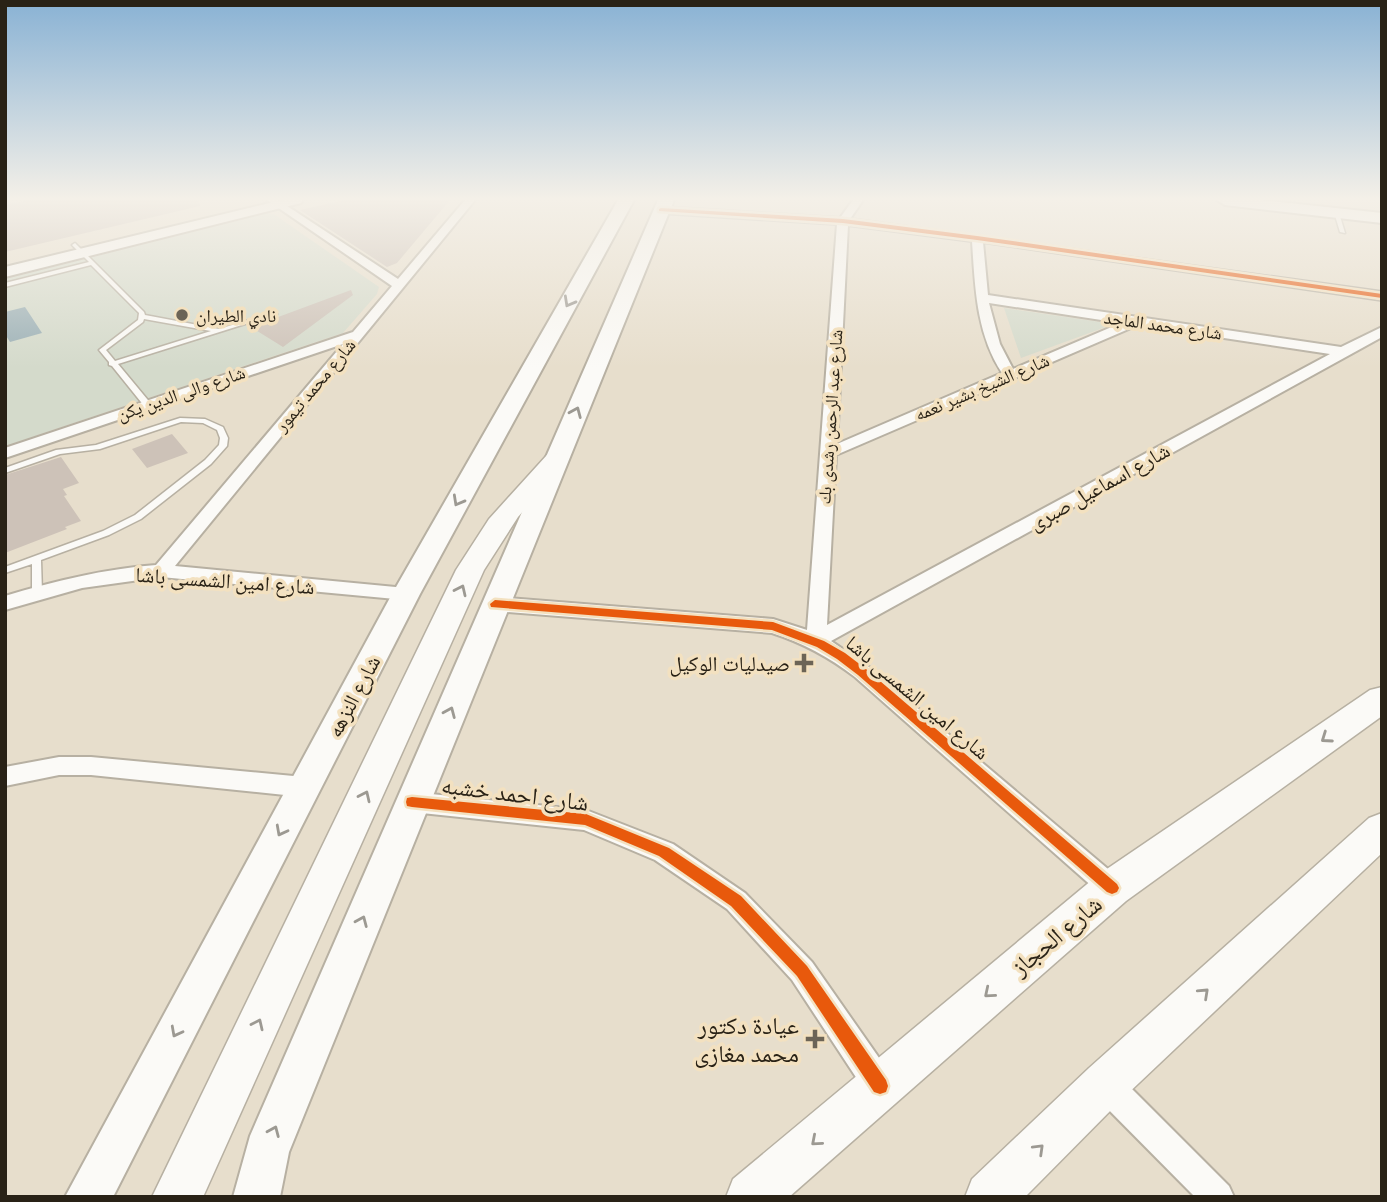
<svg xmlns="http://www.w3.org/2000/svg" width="1387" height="1202" font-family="'IBM Plex Serif','Noto Naskh Arabic',serif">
	<rect width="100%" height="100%" fill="#e7decc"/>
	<!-- green -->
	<path fill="#d4dacb" d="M 268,213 L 275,215 L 379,287 L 377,294 L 343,333 L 5,446 L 5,279 Z
		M 1004,308 L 1114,324 L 1021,358 Z"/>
	<!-- water -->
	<path fill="#9bb0b6" d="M 25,307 L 42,333 L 10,342 L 5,334 L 5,312 Z"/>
	<!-- building -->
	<path fill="#cdc2b8" d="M 29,200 L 199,200 L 200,206 L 5,252 L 5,205 Z
		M 345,200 L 450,200 L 397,263 L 387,267 L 300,210 Z
		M 351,290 L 353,295 L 283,347 L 251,327 Z
		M 172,434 L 188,453 L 147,468 L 132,449 Z
		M 61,457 L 79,483 L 63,489 L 67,495 L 64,496 L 81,521 L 65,527 L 67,529 L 5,553 L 5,475 Z"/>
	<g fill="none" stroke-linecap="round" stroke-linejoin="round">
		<defs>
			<path id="service" d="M 1334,212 L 1339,213 L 1345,233 L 1340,232 Z
				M 75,243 L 144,312 L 145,315 L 219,329 L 272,313 L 277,314 L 118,364 L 152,405 L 148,407 L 145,407 L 112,366 L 109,365 L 109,362 L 99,350 L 138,320 L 139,313 L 91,265 L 5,287 L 5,283 L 89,262 L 72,245 ZM 144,319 L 211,331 L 115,361 L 106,350 L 143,322 Z
				M 180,418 L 205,419 L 223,427 L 228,438 L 227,446 L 211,464 L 141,519 L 109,535 L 41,560 L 42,593 L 40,595 L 34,595 L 32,593 L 32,564 L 5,573 L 5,567 L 103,531 L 135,515 L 205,460 L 219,445 L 220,438 L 217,430 L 203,423 L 181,422 L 100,449 L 60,454 L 5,473 L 5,468 L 56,450 L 96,445 Z"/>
			<path id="minor" d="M 267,200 L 278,200 L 398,279 L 465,200 L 475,200 L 175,566 L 406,588 L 413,589 L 416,594 L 413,599 L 406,600 L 161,577 L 82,588 L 5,610 L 5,596 C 54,581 104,569 156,565 L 343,344 L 5,458 L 5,448 L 353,332 L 392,286 Z
				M 853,200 L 863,200 L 850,219 L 1382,292 L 1382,300 L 983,242 L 988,295 L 1341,347 L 1382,327 L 1382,337 L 831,641 L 869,667 L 1121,880 L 1125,888 L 1121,896 L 1112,900 L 1103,896 L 855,677 C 829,657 803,643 772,633 L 495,611 L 488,609 L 485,604 L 488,599 L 495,597 L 773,619 L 807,630 L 837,224 L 661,213 L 656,210 L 661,207 L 840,218 ZM 848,225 L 972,241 C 975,287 976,333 1002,373 L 837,444 ZM 989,303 L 1121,323 L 1013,369 L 1000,344 ZM 1138,325 L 1330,354 L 827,625 L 836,455 Z
				M 59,757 L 91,757 L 304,777 L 312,780 L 316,787 L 312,794 L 304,797 L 91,775 L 59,775 L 5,786 L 5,767 Z
				M 412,792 L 586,810 L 673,844 L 745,893 L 812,962 L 891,1075 L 895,1086 L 891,1097 L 880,1101 L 869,1097 L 792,980 L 727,909 L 655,860 L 584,830 L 412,812 L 404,809 L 400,802 L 404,795 Z
				M 1105,1069 L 1116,1073 L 1229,1186 L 1234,1197 L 1195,1197 L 1094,1095 L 1090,1084 L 1094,1073 Z"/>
			<path id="tertiary" d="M 282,200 L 303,200 L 301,203 L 5,277 L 5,267 Z"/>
			<path id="secondary" d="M 618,200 L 634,200 L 420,594 L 113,1197 L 65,1197 L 392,594 Z
				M 658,200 L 674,200 L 289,1152 L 280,1197 L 233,1197 L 250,1136 Z
				M 1217,200 L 1261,200 L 1382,213 L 1382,223 L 1225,205 Z"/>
			<path id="primary" d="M 556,453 L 565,455 L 568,460 L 518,517 L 484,570 L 203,1197 L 152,1197 L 456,570 L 489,519 L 547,455 Z
				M 1382,687 L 1382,716 L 1126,901 L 789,1197 L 726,1197 L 733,1179 L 1098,875 L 1370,690 Z
				M 1382,813 L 1382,853 L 1121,1100 L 1025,1197 L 965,1197 L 972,1179 L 1089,1068 L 1369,818 Z"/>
		</defs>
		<!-- service casing -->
		<use href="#service" stroke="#b7b0a2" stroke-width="3"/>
		<!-- minor casing -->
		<use href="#minor" stroke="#b7b0a2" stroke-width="4"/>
		<!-- tertiary casing -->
		<use href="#tertiary" stroke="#b7b0a2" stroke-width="4"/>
		<!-- secondary casing -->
		<use href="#secondary" stroke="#b7b0a2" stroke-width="4"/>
		<!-- primary casing -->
		<use href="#primary" stroke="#b7b0a2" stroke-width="3"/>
		<!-- service -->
		<use href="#service" fill="#fbfaf7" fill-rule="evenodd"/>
		<!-- minor -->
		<use href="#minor" fill="#fbfaf7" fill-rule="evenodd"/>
		<!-- tertiary -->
		<use href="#tertiary" fill="#fbfaf7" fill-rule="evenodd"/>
		<!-- secondary -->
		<use href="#secondary" fill="#fbfaf7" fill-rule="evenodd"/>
		<!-- primary -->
		<use href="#primary" fill="#fbfaf7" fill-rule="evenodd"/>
		<defs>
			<path id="cycleway" d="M 661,208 L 843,219 L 977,236 L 1382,294 L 1382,298 L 977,240 L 843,223 L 659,211 L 659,209 Z
				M 495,600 L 773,622 L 824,641 L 845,653 L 866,669 L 1117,884 L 1119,888 L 1117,892 L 1112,894 L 1107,892 L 858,675 L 837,659 L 817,647 L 772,630 L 491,607 L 490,604 Z
				M 412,797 L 586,814 L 669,848 L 741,896 L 807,966 L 886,1080 L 888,1086 L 886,1092 L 880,1094 L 874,1092 L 797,976 L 731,906 L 659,856 L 585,825 L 412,807 L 407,806 L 406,802 L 407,798 Z"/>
		</defs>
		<!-- cycleway casing -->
		<use href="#cycleway" stroke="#f3e1c0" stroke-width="5"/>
		<!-- cycleway -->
		<use href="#cycleway" fill="#e8590c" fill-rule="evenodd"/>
	</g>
	<!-- one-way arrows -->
	<defs><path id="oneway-chevron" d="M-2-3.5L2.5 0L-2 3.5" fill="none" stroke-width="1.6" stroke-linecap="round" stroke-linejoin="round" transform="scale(1.75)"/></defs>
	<g stroke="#9c9992">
		<use href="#oneway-chevron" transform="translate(569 302) rotate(119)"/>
		<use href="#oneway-chevron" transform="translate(576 412) rotate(-67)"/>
		<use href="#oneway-chevron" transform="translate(458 501) rotate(119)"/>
		<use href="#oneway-chevron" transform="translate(461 590) rotate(-65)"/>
		<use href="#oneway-chevron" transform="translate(450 712) rotate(-67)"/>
		<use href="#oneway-chevron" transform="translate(1326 738) rotate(145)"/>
		<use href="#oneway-chevron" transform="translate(365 796) rotate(-65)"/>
		<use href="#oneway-chevron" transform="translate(281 831) rotate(118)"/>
		<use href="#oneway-chevron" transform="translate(362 921) rotate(-67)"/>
		<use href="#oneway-chevron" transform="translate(989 993) rotate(140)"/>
		<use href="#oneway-chevron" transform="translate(1204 993) rotate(-43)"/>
		<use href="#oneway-chevron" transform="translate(258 1024) rotate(-65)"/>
		<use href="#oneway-chevron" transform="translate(176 1032) rotate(118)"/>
		<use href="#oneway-chevron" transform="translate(274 1131) rotate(-67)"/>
		<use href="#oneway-chevron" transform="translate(816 1141) rotate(139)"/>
		<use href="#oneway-chevron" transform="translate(1039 1149) rotate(-44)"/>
	</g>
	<!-- sky -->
	<linearGradient id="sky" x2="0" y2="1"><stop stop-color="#89b2d4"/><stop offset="0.54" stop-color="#f4f0e8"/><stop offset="1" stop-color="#f4f0e8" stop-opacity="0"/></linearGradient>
	<rect width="1387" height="368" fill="url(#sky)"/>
	<!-- markers -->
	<g fill="#6c6456" stroke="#f3e1c0" stroke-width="2.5">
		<circle cx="182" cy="315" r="7"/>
		<path d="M800.5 652.5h7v7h7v7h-7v7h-7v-7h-7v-7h7z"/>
		<path d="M811.5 1028.5h7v7h7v7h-7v7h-7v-7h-7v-7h7z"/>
	</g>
	<g text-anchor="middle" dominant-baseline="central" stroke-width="7" stroke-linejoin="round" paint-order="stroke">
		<!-- far-poi labels -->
		<g font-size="18" fill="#292216" stroke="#f3e1c0" text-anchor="start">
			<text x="196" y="315">نادي الطيران</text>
		</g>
		<!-- far-street labels -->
		<g font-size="18" fill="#292216" stroke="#f3e1c0">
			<text transform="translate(1163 325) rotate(8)">شارع محمد الماجد</text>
			<text transform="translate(315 385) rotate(-50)">شارع محمد تيمور</text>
			<text transform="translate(982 387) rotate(-23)">شارع الشيخ بشير نعمه</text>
			<text transform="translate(181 393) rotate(-19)">شارع والى الدين يكن</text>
			<text transform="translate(830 417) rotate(-86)">شارع عبد الرحمن رشدى بك</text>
		</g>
		<!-- street labels -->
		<g font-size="21" fill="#292216" stroke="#f3e1c0">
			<text transform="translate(1099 486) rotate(-29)">شارع اسماعيل صبرى</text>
			<text transform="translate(225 580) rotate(4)">شارع امين الشمسى باشا</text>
			<text transform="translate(353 696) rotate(-62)">شارع النزهه</text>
			<text transform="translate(918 697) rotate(40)">شارع امين الشمسى باشا</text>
		</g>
		<!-- poi labels -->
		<g font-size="21" fill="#292216" stroke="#f3e1c0" text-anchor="end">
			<text x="790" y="663">صيدليات الوكيل</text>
		</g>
		<!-- near-street labels -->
		<g font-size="24" fill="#292216" stroke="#f3e1c0">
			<text transform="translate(515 793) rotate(7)">شارع احمد خشبه</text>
			<text transform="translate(1056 935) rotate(-40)">شارع الحجاز</text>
		</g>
		<!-- near-poi labels -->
		<g font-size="24" fill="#292216" stroke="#f3e1c0" text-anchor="end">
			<text x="799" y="1025">عيادة دكتور<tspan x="799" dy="28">محمد مغازى</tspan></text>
		</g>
	</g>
	<!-- border -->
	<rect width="1387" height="1202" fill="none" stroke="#292216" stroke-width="14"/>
</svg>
